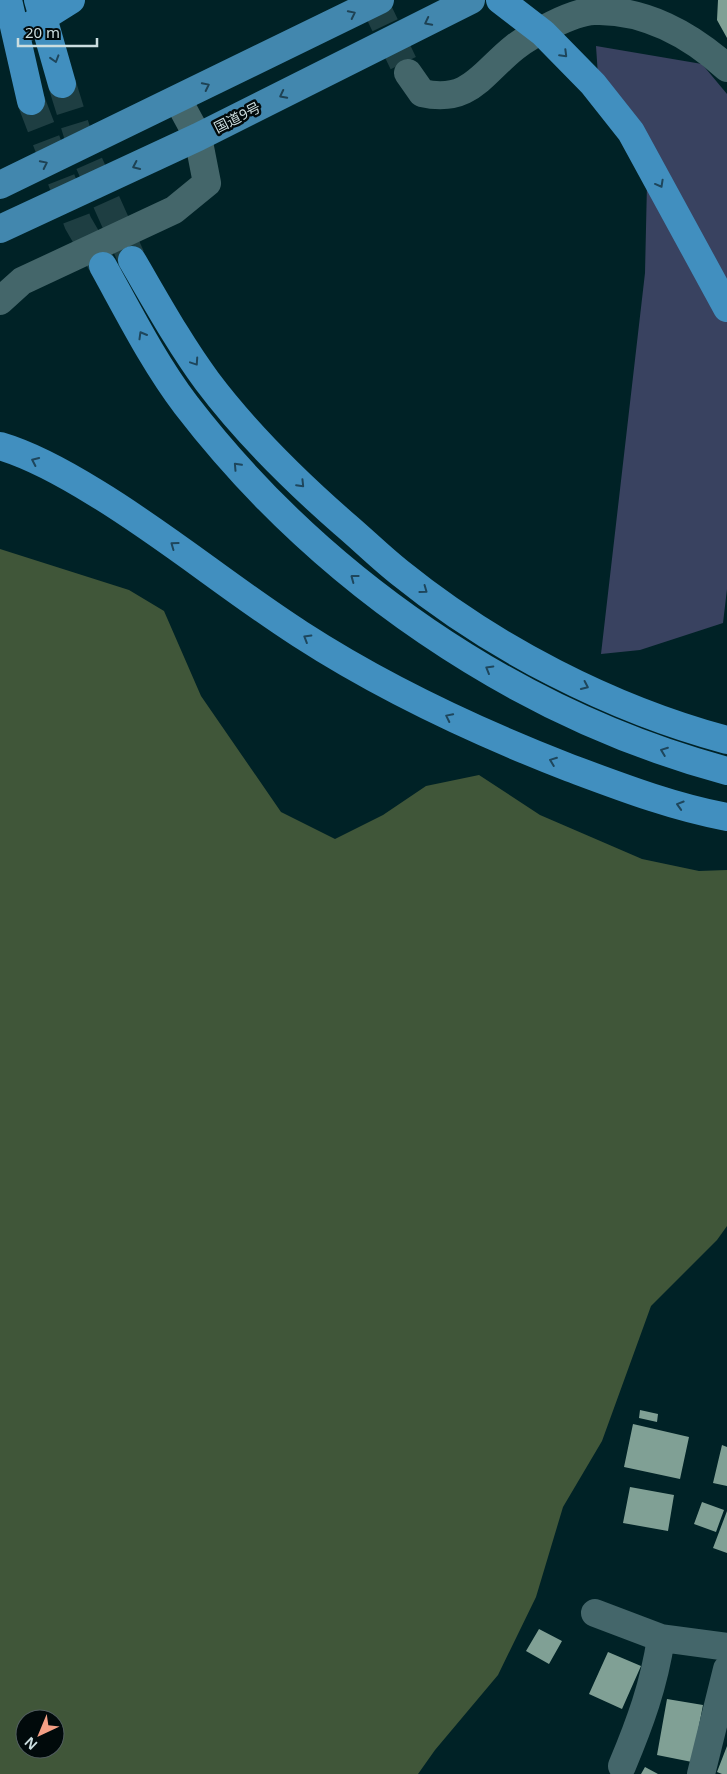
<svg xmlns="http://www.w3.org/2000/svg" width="727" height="1774" font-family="'Noto Sans','Noto Sans JP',sans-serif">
	<rect width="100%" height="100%" fill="#002226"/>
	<!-- forest -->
	<path fill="#405639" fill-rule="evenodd" d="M 0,549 L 129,590 L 164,611 L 201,696 L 281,812 L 335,839 L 383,815 L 426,786 L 479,775 L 540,815 L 642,859 L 699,871 L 727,870 L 727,1226 L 717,1240 L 651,1306 L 602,1441 L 563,1507 L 536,1597 L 498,1675 L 435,1750 L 418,1774 L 0,1774 ZM 25,1719 L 55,1719 L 55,1749 L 25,1749 Z"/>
	<!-- water -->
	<path fill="#394260" d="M 596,46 L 702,64 L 727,94 L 727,589 L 723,623 L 640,650 L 601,654 L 645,273 L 648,139 L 598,76 Z"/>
	<!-- building -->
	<path fill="#80a095" d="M 718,0 L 727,0 L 727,38 L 717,20 Z
		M 640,1410 L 658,1414 L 657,1422 L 639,1418 Z
		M 633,1424 L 689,1437 L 680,1479 L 624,1467 Z
		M 722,1445 L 727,1447 L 727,1486 L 713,1483 Z
		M 630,1487 L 674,1495 L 668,1531 L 623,1523 Z
		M 702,1502 L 724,1510 L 716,1532 L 694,1524 Z
		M 727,1511 L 727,1553 L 713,1548 Z
		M 539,1629 L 562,1641 L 549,1664 L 526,1651 Z
		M 608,1652 L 641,1666 L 622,1709 L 589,1694 Z
		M 667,1699 L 703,1705 L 692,1762 L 657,1755 Z
		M 727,1746 L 727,1774 L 722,1774 L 717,1772 Z
		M 645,1767 L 658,1774 L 641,1774 Z"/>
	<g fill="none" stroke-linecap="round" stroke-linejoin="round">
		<!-- minor-tunnel -->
		<path stroke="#1e3e42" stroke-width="28" stroke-dasharray="28 14" stroke-linecap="butt" d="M 373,0 L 408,73"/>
		<!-- motorway-tunnel -->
		<path stroke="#1e3e42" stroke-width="28" stroke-dasharray="28 14" stroke-linecap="butt" d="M 62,84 L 81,145 L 131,257
			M 31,101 L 78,223 L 103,266"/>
		<!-- minor -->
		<path stroke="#44666a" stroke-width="28" d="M 408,73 L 422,93 C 470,104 482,73 515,47 C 532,34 572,12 594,11 C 644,9 691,35 727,68
			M 0,301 L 22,281 L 174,210 L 207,183 L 198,137 L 178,100
			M 595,1613 L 661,1638 C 654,1685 640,1723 622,1766
			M 661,1638 L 727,1647
			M 701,1774 L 727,1669"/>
		<!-- trunk -->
		<path stroke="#4287ae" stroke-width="28" d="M 0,185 L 380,0
			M 0,229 L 198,137 L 471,0"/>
		<!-- motorway -->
		<path stroke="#418fbf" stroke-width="28" d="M 8,0 L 31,101
			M 38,0 L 62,84
			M 500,0 L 543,33 L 593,84 L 631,132 L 727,308
			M 28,27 L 71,0
			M 132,260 C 156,301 179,343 207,381 C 246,433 294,480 343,523 C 362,539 380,557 399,572 C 493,648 611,709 727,740
			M 103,266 C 129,313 154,363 186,405 C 319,578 515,714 727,771
			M 0,446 C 34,456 67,475 96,493 C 167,536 230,589 300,634 C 385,689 475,731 570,768 C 621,787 673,807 727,817"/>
	</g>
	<!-- one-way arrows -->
	<defs><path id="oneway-chevron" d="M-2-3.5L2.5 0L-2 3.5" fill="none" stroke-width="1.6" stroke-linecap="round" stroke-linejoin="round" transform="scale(1.25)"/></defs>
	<g stroke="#1e4254">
		<use href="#oneway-chevron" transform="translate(352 14) rotate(-26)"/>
		<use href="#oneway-chevron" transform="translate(428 22) rotate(153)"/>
		<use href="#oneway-chevron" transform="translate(206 86) rotate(-26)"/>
		<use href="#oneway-chevron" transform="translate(283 95) rotate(153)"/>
		<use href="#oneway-chevron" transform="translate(44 164) rotate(-26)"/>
		<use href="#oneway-chevron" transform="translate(136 166) rotate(155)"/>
	</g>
	<g stroke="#1e465c">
		<use href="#oneway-chevron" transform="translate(564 54) rotate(45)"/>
		<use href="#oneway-chevron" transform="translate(55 59) rotate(73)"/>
		<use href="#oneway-chevron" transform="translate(660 184) rotate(61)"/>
		<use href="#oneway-chevron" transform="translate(142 335) rotate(-120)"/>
		<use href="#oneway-chevron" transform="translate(195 362) rotate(56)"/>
		<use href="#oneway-chevron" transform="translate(35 461) rotate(-155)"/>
		<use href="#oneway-chevron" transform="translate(237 466) rotate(-133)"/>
		<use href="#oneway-chevron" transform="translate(301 484) rotate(46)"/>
		<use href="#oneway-chevron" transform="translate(174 545) rotate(-144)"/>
		<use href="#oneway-chevron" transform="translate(354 578) rotate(-143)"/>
		<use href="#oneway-chevron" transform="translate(424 590) rotate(36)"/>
		<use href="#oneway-chevron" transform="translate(307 638) rotate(-149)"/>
		<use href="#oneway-chevron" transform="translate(489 669) rotate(-150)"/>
		<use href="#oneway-chevron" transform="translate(585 686) rotate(25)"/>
		<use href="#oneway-chevron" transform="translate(449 717) rotate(-154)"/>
		<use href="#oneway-chevron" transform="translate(664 751) rotate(-159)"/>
		<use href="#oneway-chevron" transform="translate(553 761) rotate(-159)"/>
		<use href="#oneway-chevron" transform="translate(680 805) rotate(-163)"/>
	</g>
	<g text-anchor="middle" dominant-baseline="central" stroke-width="5" stroke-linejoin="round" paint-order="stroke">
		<!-- street labels -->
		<g font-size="14" fill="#cbdddf" stroke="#010a0b">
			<text transform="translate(237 117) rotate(-27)">国道9号</text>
		</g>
	</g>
	<!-- north arrow -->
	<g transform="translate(40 1734) rotate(224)"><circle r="24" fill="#010a0b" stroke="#525e60"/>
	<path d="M0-4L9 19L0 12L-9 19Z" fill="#f39f85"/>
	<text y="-8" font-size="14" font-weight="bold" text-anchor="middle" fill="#cbdddf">N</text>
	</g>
	<!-- scale -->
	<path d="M18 38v8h79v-8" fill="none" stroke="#cbdddf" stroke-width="2.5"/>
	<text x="25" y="38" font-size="15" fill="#cbdddf" stroke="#010a0b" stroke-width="4" paint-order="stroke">20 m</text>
</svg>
